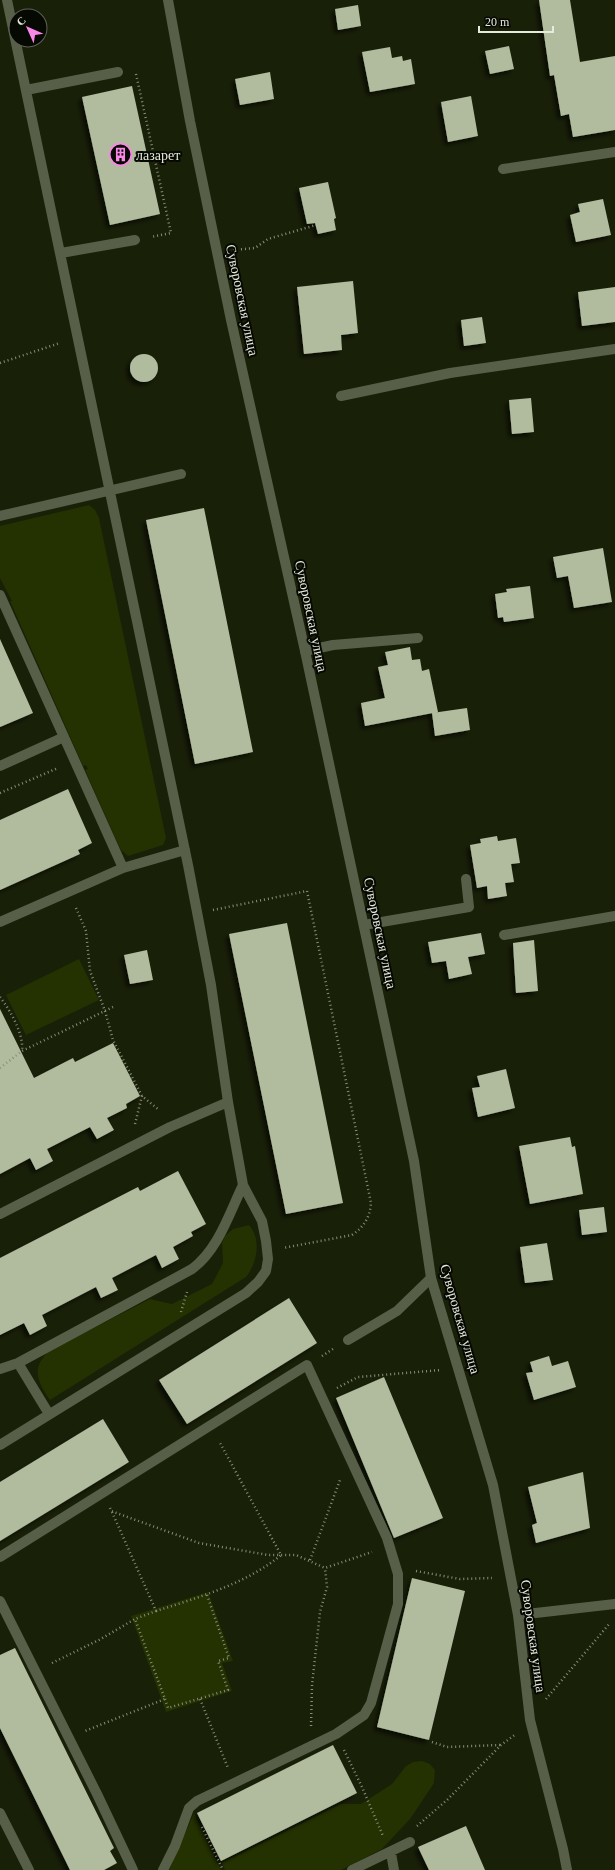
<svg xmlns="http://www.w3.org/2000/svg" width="615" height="1870" font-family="'Times New Roman',serif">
	<defs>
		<filter id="shadow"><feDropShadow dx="-3.5" dy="3.5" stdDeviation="2" flood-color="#0009"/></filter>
	</defs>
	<rect width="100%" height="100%" fill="#192008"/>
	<!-- green -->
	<path fill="#243100" d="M 89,505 L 95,510 L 99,518 L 166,838 L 163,845 L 128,856 L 121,850 L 118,844 L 85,770 L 88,769 L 86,765 L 83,766 L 10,601 L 12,601 L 0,578 L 0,526 Z
		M 79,959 L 99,1000 L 26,1035 L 6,995 Z
		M 249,1225 C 262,1240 257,1263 246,1277 L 50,1400 C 37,1381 31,1368 49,1351 L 150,1299 L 172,1304 L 212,1284 L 223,1263 L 222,1243 L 225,1236 L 233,1229 Z
		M 208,1592 L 233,1661 L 222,1663 L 232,1691 L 166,1712 L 131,1616 Z
		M 422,1761 L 430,1764 L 435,1770 L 434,1783 L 410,1819 L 382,1849 L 341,1870 L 225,1870 L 222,1863 L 341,1804 L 361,1804 L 392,1784 L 406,1766 L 413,1762 Z
		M 194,1813 L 221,1870 L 169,1870 Z"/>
	<!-- building -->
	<path fill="#b1bc9f" filter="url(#shadow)" d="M 539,0 L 570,0 L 580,62 L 615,56 L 615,130 L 573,137 L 569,114 L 561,116 L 554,75 L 550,76 Z
		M 358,5 L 361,26 L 338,30 L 335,9 Z
		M 509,46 L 514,69 L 490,74 L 485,51 Z
		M 390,47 L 392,58 L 402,56 L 403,61 L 411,59 L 415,84 L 370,92 L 362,52 Z
		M 270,72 L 274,99 L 240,105 L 235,79 Z
		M 132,86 L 160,214 L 110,225 L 82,97 Z
		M 471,96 L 478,136 L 448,142 L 441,102 Z
		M 328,182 L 336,218 L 334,219 L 336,230 L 318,234 L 315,223 L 307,224 L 299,188 Z
		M 603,199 L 611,235 L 576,242 L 570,215 L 580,212 L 578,204 Z
		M 353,281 L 358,333 L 341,335 L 342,350 L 304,354 L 297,287 Z
		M 615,287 L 615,322 L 582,326 L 578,292 Z
		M 482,317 L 486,343 L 464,346 L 461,320 Z
		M130 368a14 14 0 1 1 28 0a14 14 0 1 1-28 0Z
		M 531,398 L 534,432 L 512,434 L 509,400 Z
		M 204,508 L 253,752 L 195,764 L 146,520 Z
		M 603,548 L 612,602 L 574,608 L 568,576 L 557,578 L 553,557 Z
		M 530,586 L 534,618 L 504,622 L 503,617 L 498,618 L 495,594 L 507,592 L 506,589 Z
		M 0,639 L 33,713 L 0,727 Z
		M 410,647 L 412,660 L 420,659 L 422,671 L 429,669 L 438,712 L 365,726 L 361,703 L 385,698 L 378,667 L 388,665 L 385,652 Z
		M 467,708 L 470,730 L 435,736 L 432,713 Z
		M 68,789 L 92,843 L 78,850 L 80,854 L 0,890 L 0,820 Z
		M 497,836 L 498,841 L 516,838 L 520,863 L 511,864 L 514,882 L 505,883 L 507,896 L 488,899 L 487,886 L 477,888 L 470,845 L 481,843 L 480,839 Z
		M 287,923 L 343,1203 L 286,1214 L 229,934 Z
		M 481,933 L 485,954 L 468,957 L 472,974 L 449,979 L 446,961 L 432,963 L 428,942 Z
		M 534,940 L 538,991 L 516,993 L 513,943 Z
		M 147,950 L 153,980 L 130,984 L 124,955 Z
		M 0,1009 L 34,1078 L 73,1058 L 75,1062 L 113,1043 L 140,1096 L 126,1104 L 127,1108 L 107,1118 L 114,1130 L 97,1139 L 90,1127 L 47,1149 L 53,1161 L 36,1170 L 30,1158 L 0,1174 Z
		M 506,1069 L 515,1108 L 478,1117 L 472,1088 L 480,1087 L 477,1076 Z
		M 570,1137 L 572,1147 L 575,1146 L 583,1194 L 530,1204 L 519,1146 Z
		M 178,1171 L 206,1224 L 191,1232 L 193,1236 L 173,1247 L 179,1259 L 162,1268 L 156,1255 L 112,1278 L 118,1290 L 101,1298 L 96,1287 L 42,1315 L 47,1326 L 30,1335 L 24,1323 L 0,1335 L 0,1258 L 138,1187 L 140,1191 Z
		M 604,1207 L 607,1232 L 582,1235 L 579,1210 Z
		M 547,1243 L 553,1280 L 525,1283 L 520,1247 Z
		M 289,1298 L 317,1343 L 187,1424 L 159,1380 Z
		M 549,1356 L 552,1366 L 568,1361 L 576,1387 L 534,1400 L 526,1373 L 533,1372 L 530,1362 Z
		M 384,1377 L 443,1518 L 394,1538 L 336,1398 Z
		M 103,1419 L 129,1462 L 0,1541 L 0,1482 Z
		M 583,1472 L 590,1528 L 536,1543 L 532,1525 L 537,1523 L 528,1487 Z
		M 412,1578 L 465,1591 L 429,1740 L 377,1727 Z
		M 15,1648 L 114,1848 L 110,1851 L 117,1863 L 104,1870 L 70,1870 L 0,1728 L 0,1655 Z
		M 333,1745 L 357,1793 L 221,1861 L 197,1813 Z
		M 466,1826 L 485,1870 L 429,1870 L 418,1847 Z"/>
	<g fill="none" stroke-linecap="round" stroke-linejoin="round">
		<!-- path -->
		<path stroke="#878d7b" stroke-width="2.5" stroke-dasharray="1 3" stroke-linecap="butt" d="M 136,74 L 171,233 L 151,237
			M 233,250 L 255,248 L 268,239 L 316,225
			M 0,363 L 60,343
			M 0,793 L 58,768
			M 76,908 L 86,931 L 90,971 L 105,1011 L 113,1040 L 142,1096 L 159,1110
			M 213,910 L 307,891 L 371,1203 C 370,1217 364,1227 352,1235 L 283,1248
			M 0,997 C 10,1010 24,1034 22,1051
			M 0,1068 L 22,1051 L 113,1007
			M 135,1124 L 142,1096
			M 181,1312 L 187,1292
			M 322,1356 L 333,1349
			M 337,1388 L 358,1377 L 441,1370
			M 110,1508 L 111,1511 L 199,1543 L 268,1555 L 296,1555 L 325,1568 L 372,1552
			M 112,1512 L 156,1611 L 135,1619
			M 310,1560 L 340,1480
			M 416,1571 L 460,1579 L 492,1578
			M 156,1611 C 197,1598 248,1583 281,1555 L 219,1441
			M 52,1663 L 99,1640 L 135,1619 L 165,1699 L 85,1731
			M 165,1699 L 168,1708 L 228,1690 L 218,1661 L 229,1658 L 207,1595
			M 200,1699 L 228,1768
			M 546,1699 L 610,1623
			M 311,1726 L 312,1685 L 320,1612 L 327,1587 L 325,1568
			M 432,1742 L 447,1747 L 501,1745
			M 344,1750 L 362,1787 L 383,1836
			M 417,1826 L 447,1800 L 501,1745 L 516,1734
			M 202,1827 L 223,1870"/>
		<!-- lane -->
		<path stroke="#575f49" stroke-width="10" d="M 26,90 L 118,72
			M 503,169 L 615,152
			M 61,253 L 135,240
			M 341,396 L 450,373 L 615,349
			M 0,516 L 181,474
			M 0,595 L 123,868
			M 305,651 L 333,645 L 418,638
			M 0,766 L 64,737
			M 0,922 L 123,868 L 185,850
			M 364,925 L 469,907 L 466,879
			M 504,935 L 615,916
			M 0,1214 L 170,1127 L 228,1102
			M 348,1340 L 397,1311 L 431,1278
			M 18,1363 L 49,1414
			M 0,1369 L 18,1363 L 192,1269 C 218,1250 229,1214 243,1185
			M 0,1445 L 246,1293 L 258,1282 L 266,1271 L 268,1259 L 266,1241 L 262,1221 L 243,1185 L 228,1102 L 211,985 L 188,865 L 7,0
			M 0,1557 L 307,1365 L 387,1538 L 398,1574 L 398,1604 L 371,1703 L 364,1715 L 336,1734 L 197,1801 L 189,1808 L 175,1846 L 163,1870
			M 0,1601 L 97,1794 L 133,1870
			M 518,1615 L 615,1604
			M 0,1813 L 29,1870
			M 391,1853 L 394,1870
			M 352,1870 L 410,1842"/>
		<!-- street -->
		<path stroke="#575f49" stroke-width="10" d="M 168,0 L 190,121 L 231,320 L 305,651 L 414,1161 L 431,1278 L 493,1485 L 518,1615 L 530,1720 L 563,1849 L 567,1870"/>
	</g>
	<!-- icons -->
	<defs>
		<symbol id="building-ring" viewBox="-11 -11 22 22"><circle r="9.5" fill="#060802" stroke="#fa87e7" stroke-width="1.5"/><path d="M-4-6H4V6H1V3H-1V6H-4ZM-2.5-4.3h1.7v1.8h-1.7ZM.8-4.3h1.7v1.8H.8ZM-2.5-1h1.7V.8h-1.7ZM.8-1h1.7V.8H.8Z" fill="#fa87e7"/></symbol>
	</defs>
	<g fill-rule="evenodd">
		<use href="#building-ring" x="108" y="142" width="25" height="25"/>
	</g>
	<g text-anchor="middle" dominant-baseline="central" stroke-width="4" stroke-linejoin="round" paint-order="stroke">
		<!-- poi labels -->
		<g font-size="14" fill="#e5eadc" stroke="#060802" text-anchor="start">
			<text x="136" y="155">лазарет</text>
		</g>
		<!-- street labels -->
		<g font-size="14" fill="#e5eadc" stroke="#060802">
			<text transform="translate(242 300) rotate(78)">Суворовская улица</text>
			<text transform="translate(311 616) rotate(78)">Суворовская улица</text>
			<text transform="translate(380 933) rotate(78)">Суворовская улица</text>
			<text transform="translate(460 1319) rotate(74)">Суворовская улица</text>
			<text transform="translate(533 1636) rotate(82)">Суворовская улица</text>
		</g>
	</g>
	<!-- north arrow -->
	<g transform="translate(28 28) rotate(315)"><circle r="19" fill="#060802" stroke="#5f6259"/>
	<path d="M0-3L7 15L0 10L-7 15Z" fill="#fa87e7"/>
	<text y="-6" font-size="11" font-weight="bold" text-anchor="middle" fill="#e5eadc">С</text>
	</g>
	<!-- scale -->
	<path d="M479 26v6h74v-6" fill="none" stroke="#e5eadc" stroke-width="2"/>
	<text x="485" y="26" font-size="12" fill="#e5eadc" stroke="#060802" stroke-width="3" paint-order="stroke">20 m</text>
</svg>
